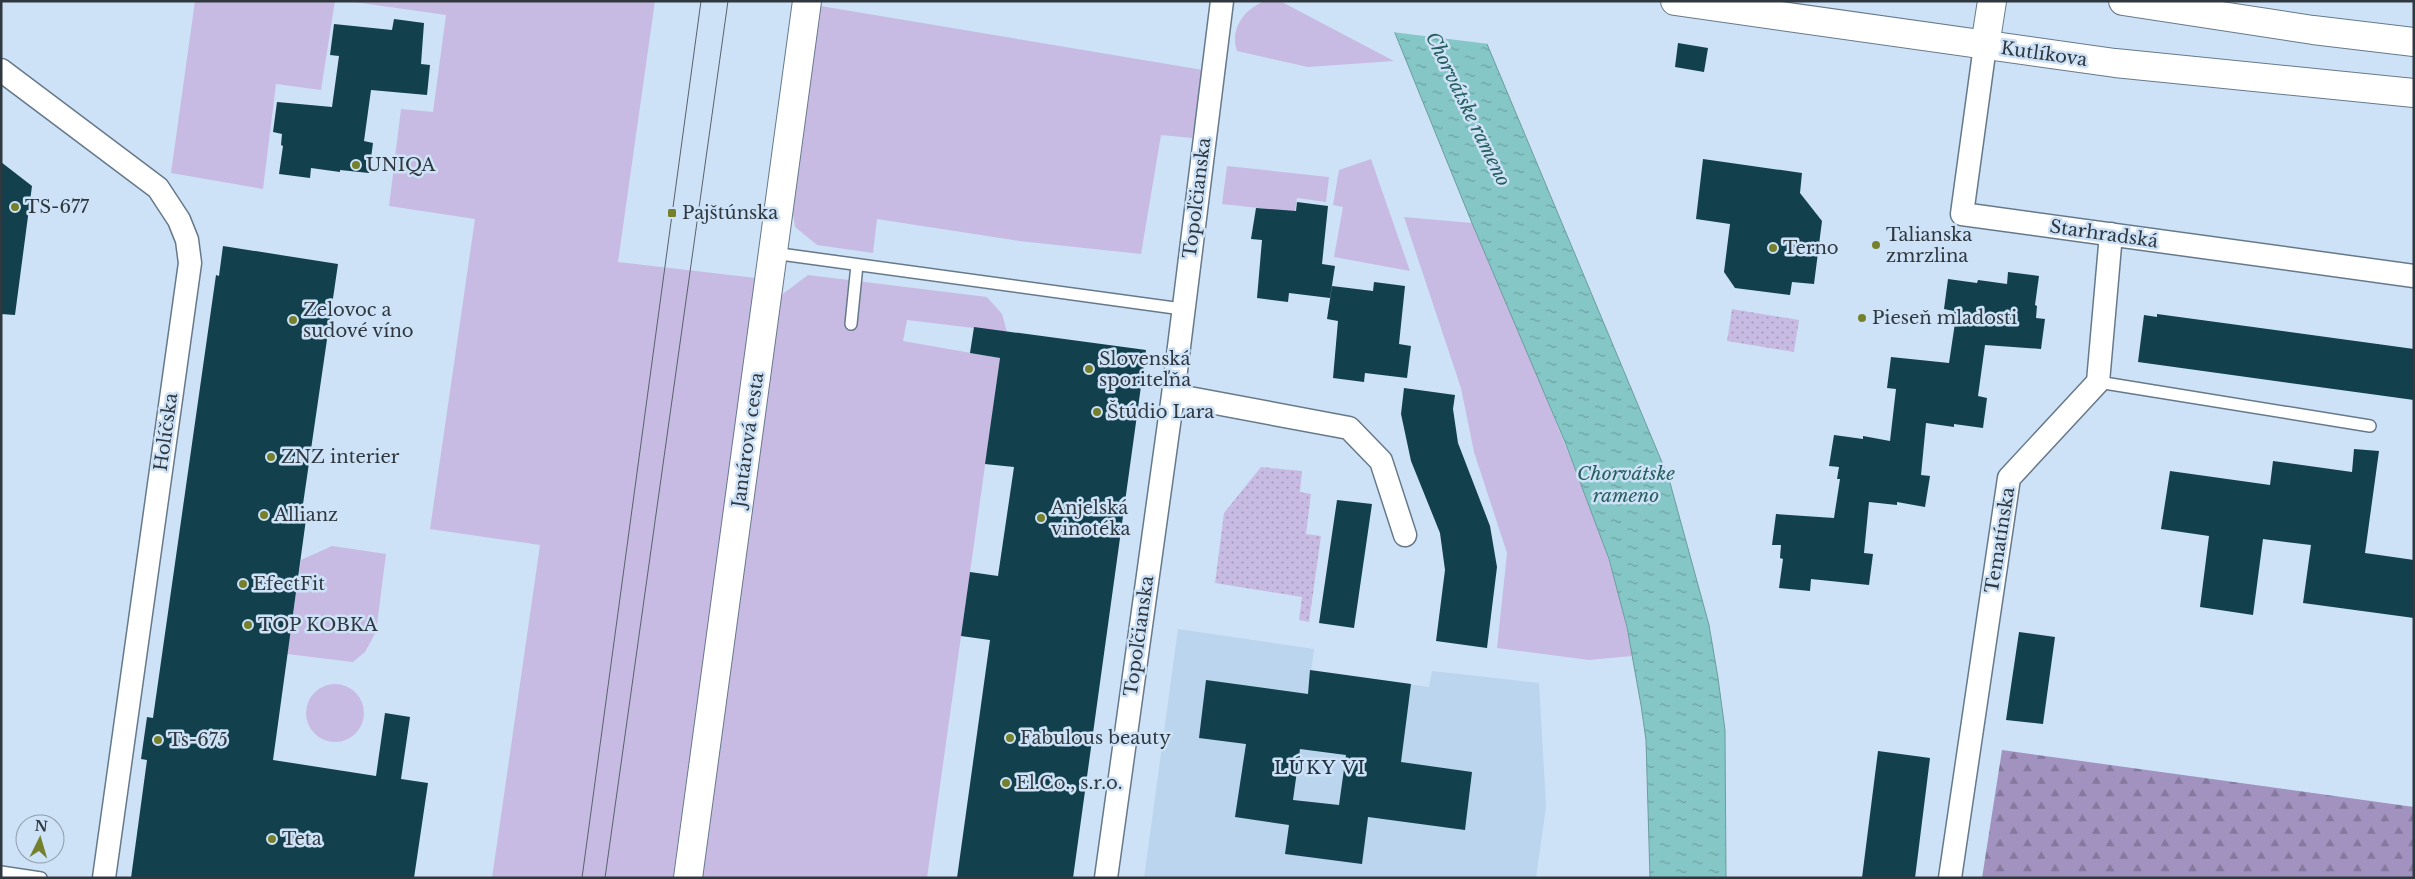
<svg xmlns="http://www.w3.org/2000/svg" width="2415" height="879" font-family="'Libre Baskerville',serif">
	<defs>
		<pattern id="forest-firs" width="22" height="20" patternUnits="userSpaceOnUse" patternTransform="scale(1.25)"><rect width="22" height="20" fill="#a192bf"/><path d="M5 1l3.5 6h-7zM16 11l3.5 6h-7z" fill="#84789d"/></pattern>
		<pattern id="park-dots" width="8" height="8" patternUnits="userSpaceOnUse" patternTransform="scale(1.25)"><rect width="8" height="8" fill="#c8bbe3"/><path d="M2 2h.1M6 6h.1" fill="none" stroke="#a399b9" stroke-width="1.8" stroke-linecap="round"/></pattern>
		<pattern id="water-ripples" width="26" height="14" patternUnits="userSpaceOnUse" patternTransform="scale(1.25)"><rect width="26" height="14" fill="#85c7c6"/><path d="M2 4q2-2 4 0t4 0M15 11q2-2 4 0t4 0" fill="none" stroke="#6da2a2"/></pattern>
	</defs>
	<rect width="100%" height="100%" fill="#cde2f6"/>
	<!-- built -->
	<path fill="#bad5ed" d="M 1178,629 L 1314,649 L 1311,671 L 1429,687 L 1432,671 L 1539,683 L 1546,807 L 1536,878 L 1144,878 Z"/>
	<!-- grass -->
	<path fill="#c8bbe3" d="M 195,1 L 335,1 L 321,90 L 276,84 L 263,189 L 171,173 Z
		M 347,1 L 655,1 L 618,262 L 756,278 L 673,878 L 492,878 L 540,545 L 430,529 L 475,219 L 389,206 L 401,109 L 433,112 L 446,15 Z
		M 1267,1 L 1280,1 L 1394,61 L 1308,67 L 1237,51 C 1229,29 1246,6 1267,1 Z
		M 821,6 L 1203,70 L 1192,138 L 1161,135 L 1141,254 L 1019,241 L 877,219 L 873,253 L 817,245 L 795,227 L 792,208 Z
		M 1371,159 L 1410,271 L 1334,257 L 1343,207 L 1333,205 L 1339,170 Z
		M 1227,166 L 1329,177 L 1326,202 L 1297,198 L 1295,212 L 1222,204 Z
		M 1404,217 L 1472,223 C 1503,295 1534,367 1563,440 C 1592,510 1620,580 1632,656 L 1589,660 L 1497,648 L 1507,553 L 1474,452 L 1461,388 Z
		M 808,275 L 987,297 L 1002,314 L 1007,332 L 907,320 L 903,341 L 1000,358 L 992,415 L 1021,419 L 990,430 L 927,878 L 699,878 L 780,296 Z
		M 332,546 L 386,554 L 376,632 L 365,652 L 353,662 L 287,654 L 301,560 Z
		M306 713a29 29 0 1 1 58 0a29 29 0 1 1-58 0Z"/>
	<!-- forest -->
	<path fill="url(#forest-firs)" d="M 2002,750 L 2414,807 L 2414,878 L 1982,878 Z"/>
	<!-- park -->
	<path fill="url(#park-dots)" d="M 1732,309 L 1799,320 L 1794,352 L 1727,341 Z
		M 1261,467 L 1302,471 L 1300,492 L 1311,494 L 1306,534 L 1321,536 L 1309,622 L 1299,620 L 1302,597 L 1215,583 L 1224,513 Z"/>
	<!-- water -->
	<path fill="url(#water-ripples)" stroke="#6b9c9e" d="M 1382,1 L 1469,1 L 1669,479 L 1709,625 L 1718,678 L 1725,730 L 1726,878 L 1650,878 L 1646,740 L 1641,705 L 1627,627 L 1609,559 L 1565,442 L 1472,223 Z"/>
	<!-- pier -->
	<path fill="#cde2f6" d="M 1380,1 L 1471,1 L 1489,44 L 1392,32 Z"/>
	<!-- building -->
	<path fill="#12404d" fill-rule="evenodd" d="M 394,19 L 424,23 L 421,64 L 430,65 L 427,95 L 371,90 L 364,141 L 373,143 L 369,173 L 340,170 L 340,172 L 311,168 L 310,178 L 279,174 L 283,146 L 281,145 L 282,134 L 273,132 L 277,102 L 332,107 L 339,56 L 330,55 L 334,24 L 392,30 Z
		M 1678,43 L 1708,48 L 1704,72 L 1675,67 Z
		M 1703,159 L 1802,173 L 1800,193 L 1822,221 L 1814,284 L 1792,282 L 1790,295 L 1735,288 L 1724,272 L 1730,224 L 1696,219 Z
		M 1,162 L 32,186 L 15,315 L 1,314 Z
		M 1297,202 L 1328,206 L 1322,264 L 1335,266 L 1330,298 L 1289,293 L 1288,302 L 1257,298 L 1262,240 L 1251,239 L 1256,208 L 1296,211 Z
		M 223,246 L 338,264 L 302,511 L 307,512 L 273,760 L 376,776 L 385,713 L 410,717 L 401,779 L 428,783 L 414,878 L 131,878 L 147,760 L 141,759 L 147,717 L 153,718 L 216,275 L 219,276 Z
		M 2008,272 L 2039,276 L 2035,305 L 2037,306 L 2036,318 L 2045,319 L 2041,349 L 1985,345 L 1978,396 L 1987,398 L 1983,428 L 1954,424 L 1954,427 L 1926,423 L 1921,475 L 1930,476 L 1925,507 L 1897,502 L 1897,505 L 1869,502 L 1864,553 L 1873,554 L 1869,585 L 1811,579 L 1810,591 L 1779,588 L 1783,559 L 1780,558 L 1781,545 L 1772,545 L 1776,514 L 1834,518 L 1840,479 L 1837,479 L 1839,467 L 1829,466 L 1834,435 L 1863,439 L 1863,436 L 1890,441 L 1896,389 L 1887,388 L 1891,357 L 1949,363 L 1955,323 L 1952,322 L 1954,311 L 1944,309 L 1948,279 L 1977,283 L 1978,280 L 2007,284 Z
		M 1374,282 L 1405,286 L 1399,344 L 1411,346 L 1407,378 L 1365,373 L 1364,382 L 1333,378 L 1338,321 L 1327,319 L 1332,286 L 1373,291 Z
		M 2157,314 L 2414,349 L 2414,400 L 2138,362 L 2144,315 L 2157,317 Z
		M 974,327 L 1146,350 L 1073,878 L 957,878 L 990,640 L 961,636 L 970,572 L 998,576 L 1014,467 L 985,464 L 1000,358 L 970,353 Z
		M 1404,388 L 1455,395 L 1453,409 L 1458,443 L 1490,526 L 1497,567 L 1487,648 L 1436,641 L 1445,570 L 1440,533 L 1411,461 L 1401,414 Z
		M 2354,449 L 2379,451 L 2365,553 L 2414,560 L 2414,618 L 2303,603 L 2311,545 L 2263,539 L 2253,615 L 2200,607 L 2209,536 L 2161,529 L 2170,471 L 2270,485 L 2273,461 L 2352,472 Z
		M 1337,500 L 1372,504 L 1354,628 L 1319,623 Z
		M 2019,632 L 2055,637 L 2043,724 L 2006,720 Z
		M 1310,670 L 1411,684 L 1401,762 L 1472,772 L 1465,830 L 1368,817 L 1362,864 L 1285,854 L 1289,825 L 1235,817 L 1246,744 L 1199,738 L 1206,680 L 1308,694 ZM 1300,749 L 1346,755 L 1339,805 L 1293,800 Z
		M 1878,751 L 1930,758 L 1915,878 L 1862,878 Z"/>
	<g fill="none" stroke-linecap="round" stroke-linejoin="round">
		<defs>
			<path id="lane" d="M 773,253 L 1182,309
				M 851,324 L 857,265
				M 2098,382 L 2370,426
				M 1,872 L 41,878"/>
			<path id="street" d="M 1985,46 L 1962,214 L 2414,276
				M 1,70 L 158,188 L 179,220 L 187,240 L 190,263 L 104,878
				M 1173,395 L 1349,428 L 1381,461 L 1405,535
				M 1106,878 L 1173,395 L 1222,1
				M 1950,878 L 2009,478 L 2098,382 L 2111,234"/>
			<path id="secondary" d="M 1675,1 L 2115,63 L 2414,93
				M 2123,1 L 2313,30 L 2414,42
				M 1985,46 L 1992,1
				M 688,878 L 807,1"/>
		</defs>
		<!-- lane casing -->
		<use href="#lane" stroke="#66798b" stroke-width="14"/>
		<!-- street casing -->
		<use href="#street" stroke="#66798b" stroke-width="25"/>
		<!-- secondary casing -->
		<use href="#secondary" stroke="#66798b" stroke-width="30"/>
		<!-- lane -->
		<use href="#lane" stroke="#fff" stroke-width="11"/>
		<!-- street -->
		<use href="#street" stroke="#fff" stroke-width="22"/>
		<!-- secondary -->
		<use href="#secondary" stroke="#fff" stroke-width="28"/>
		<!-- tram -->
		<path stroke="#57626d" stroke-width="1" d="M 582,878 L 701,1
			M 605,878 L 728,1"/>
	</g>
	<!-- markers -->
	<g fill="#75802c" stroke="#cde2f6" stroke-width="2">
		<circle cx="356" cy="165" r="5"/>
		<circle cx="15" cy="207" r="5"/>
		<rect x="667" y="208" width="10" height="10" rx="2.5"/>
		<circle cx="1876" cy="245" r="5"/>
		<circle cx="1773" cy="248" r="5"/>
		<circle cx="1862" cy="318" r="5"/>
		<circle cx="293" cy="320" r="5"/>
		<circle cx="1089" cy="369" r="5"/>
		<circle cx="1097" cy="412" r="5"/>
		<circle cx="271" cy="457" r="5"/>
		<circle cx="264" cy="515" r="5"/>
		<circle cx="1041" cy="518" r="5"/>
		<circle cx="243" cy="584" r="5"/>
		<circle cx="248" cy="625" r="5"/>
		<circle cx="1010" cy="738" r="5"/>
		<circle cx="158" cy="740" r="5"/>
		<circle cx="1006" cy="783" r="5"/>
		<circle cx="272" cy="839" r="5"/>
	</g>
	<g text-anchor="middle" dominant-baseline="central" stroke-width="5" stroke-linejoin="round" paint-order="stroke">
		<!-- street labels -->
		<g font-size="18" fill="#2f373f" stroke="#cde2f6">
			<text transform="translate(2044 54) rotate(8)">Kutlíkova</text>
			<text transform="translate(1197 198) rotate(-83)">Topoľčianska</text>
			<text transform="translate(2104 234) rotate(8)">Starhradská</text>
			<text transform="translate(166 432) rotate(-82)">Holíčska</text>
			<text transform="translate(748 440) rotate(-82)">Jantárová cesta</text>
			<text transform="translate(2000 540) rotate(-81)">Tematínska</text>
			<text transform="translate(1139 636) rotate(-82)">Topoľčianska</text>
		</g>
		<!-- poi labels -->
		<g font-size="18" fill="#2f373f" stroke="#cde2f6" text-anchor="start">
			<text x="366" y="165">UNIQA</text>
			<text x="25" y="207">TS-677</text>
			<text x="682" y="213">Pajštúnska</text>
			<text x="1886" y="235">Talianska<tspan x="1886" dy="21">zmrzlina</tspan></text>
			<text x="1783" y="248">Terno</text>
			<text x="303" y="310">Zelovoc a<tspan x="303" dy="21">sudové víno</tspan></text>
			<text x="1872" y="318">Pieseň mladosti</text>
			<text x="1099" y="359">Slovenská<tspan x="1099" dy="21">sporiteľňa</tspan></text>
			<text x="1107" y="412">Štúdio Lara</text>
			<text x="281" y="457">ZNZ interier</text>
			<text x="1051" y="508">Anjelská<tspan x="1051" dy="21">vinotéka</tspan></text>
			<text x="274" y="515">Allianz</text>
			<text x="253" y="584">EfectFit</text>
			<text x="258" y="625">TOP KOBKA</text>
			<text x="1020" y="738">Fabulous beauty</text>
			<text x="168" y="740">Ts-675</text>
			<text x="1016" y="783">El.Co., s.r.o.</text>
			<text x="282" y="839">Teta</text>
		</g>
		<!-- water labels -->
		<g font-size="19" font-style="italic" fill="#275e5e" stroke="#cde2f6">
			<text transform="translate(1468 109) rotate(64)">Chorvátske rameno</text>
			<text x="1626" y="473">Chorvátske<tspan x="1626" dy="22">rameno</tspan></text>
		</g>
		<!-- neighbourhood labels -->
		<g font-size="19" letter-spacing="1" fill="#213141" stroke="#cde2f6">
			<text x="1320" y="767">LÚKY VI</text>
		</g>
	</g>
	<!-- border -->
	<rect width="2415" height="879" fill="none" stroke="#2f373f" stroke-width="5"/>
	<!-- north arrow -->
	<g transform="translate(40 839) rotate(5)"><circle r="24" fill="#cde2f6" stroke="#8e9ead"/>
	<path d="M0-4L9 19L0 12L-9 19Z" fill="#75802c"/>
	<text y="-8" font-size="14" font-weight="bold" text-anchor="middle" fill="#2f373f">N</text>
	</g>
</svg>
